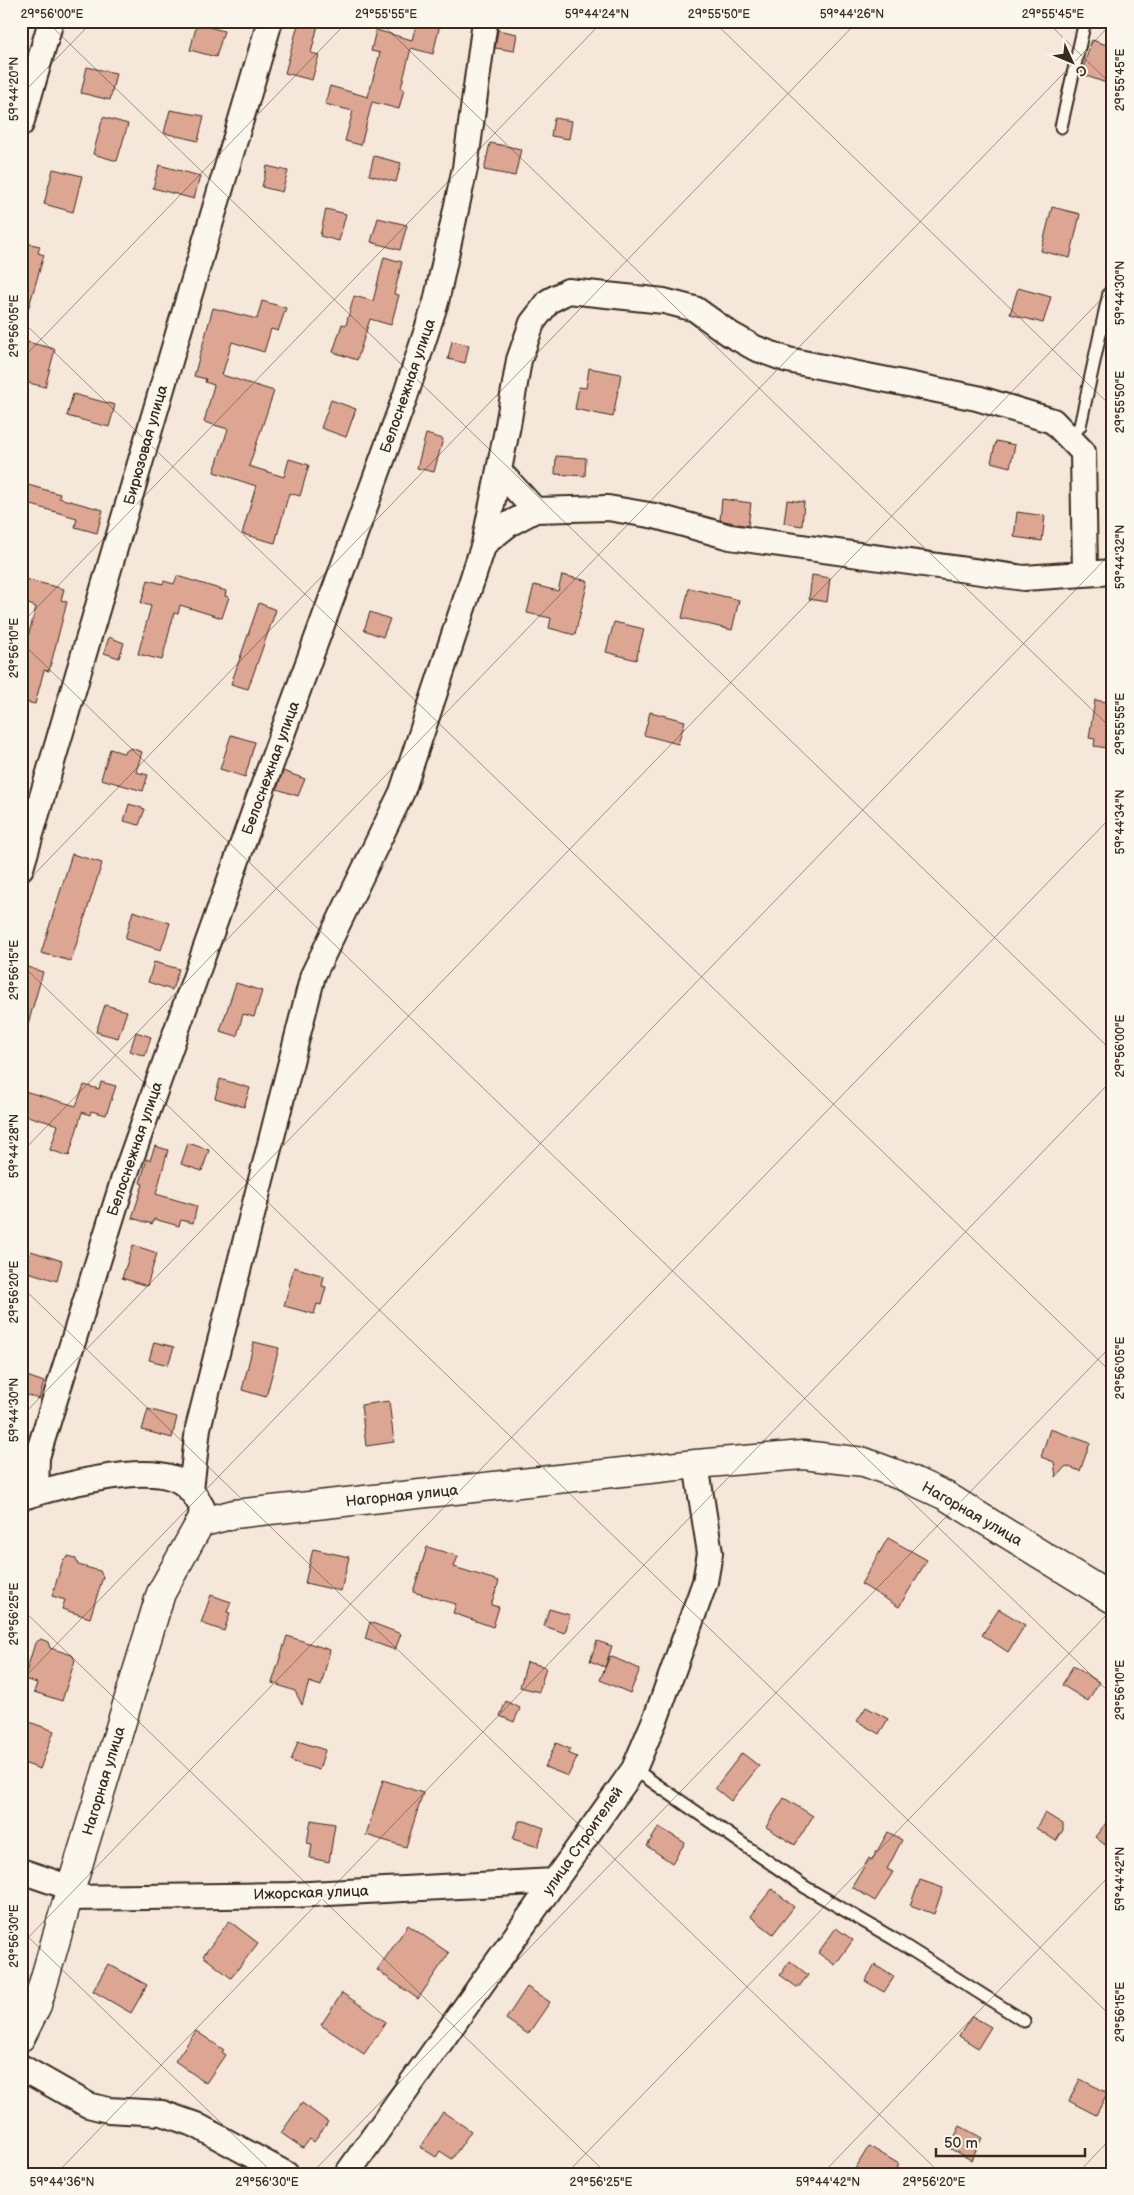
<svg xmlns="http://www.w3.org/2000/svg" width="1134" height="2195" font-family="'Balsamiq Sans',sans-serif">
	<rect width="100%" height="100%" fill="#f5e7da"/>
	<filter id="ink" filterUnits="userSpaceOnUse"><feTurbulence type="fractalNoise" baseFrequency=".02" numOctaves="2"/><feDisplacementMap in="SourceGraphic" scale="10" xChannelSelector="R" yChannelSelector="G"/><feConvolveMatrix kernelMatrix="1 2 1 2 8 2 1 2 1" color-interpolation-filters="sRGB"/></filter>
	<g filter="url(#ink)">
		<!-- building -->
		<path fill="#dda693" stroke="#3b2a1e" d="M 299,21 L 319,21 L 311,53 L 319,55 L 312,80 L 285,73 Z
			M 417,21 L 440,24 L 433,54 L 411,48 L 401,88 L 404,89 L 399,109 L 372,102 L 361,145 L 345,141 L 353,111 L 325,104 L 330,86 L 368,97 L 380,53 L 371,51 L 376,30 L 412,40 Z
			M 197,24 L 224,31 L 216,57 L 190,50 Z
			M 498,30 L 517,34 L 514,51 L 495,48 Z
			M 1092,40 L 1113,47 L 1113,74 L 1109,84 L 1081,74 Z
			M 87,67 L 116,73 L 110,100 L 81,93 Z
			M 170,110 L 204,116 L 198,141 L 164,133 Z
			M 103,117 L 128,124 L 117,161 L 93,154 Z
			M 554,118 L 572,121 L 569,139 L 551,136 Z
			M 490,143 L 521,149 L 515,176 L 484,170 Z
			M 374,156 L 401,163 L 396,182 L 369,175 Z
			M 159,165 L 200,176 L 194,199 L 153,188 Z
			M 267,166 L 288,171 L 282,192 L 262,187 Z
			M 53,169 L 82,176 L 73,212 L 44,204 Z
			M 1052,207 L 1080,214 L 1070,258 L 1041,251 Z
			M 326,209 L 346,214 L 339,241 L 320,236 Z
			M 378,218 L 407,225 L 400,250 L 371,242 Z
			M 21,242 L 40,246 L 38,253 L 44,255 L 27,313 L 21,312 Z
			M 384,257 L 402,262 L 394,294 L 399,295 L 391,325 L 370,319 L 357,360 L 333,352 L 342,324 L 346,325 L 354,296 L 373,301 Z
			M 1018,288 L 1051,297 L 1043,323 L 1010,314 Z
			M 262,301 L 286,308 L 278,331 L 271,329 L 264,352 L 232,342 L 222,375 L 274,391 L 249,466 L 284,477 L 289,459 L 309,465 L 300,496 L 289,493 L 275,543 L 242,534 L 256,486 L 214,472 L 228,429 L 204,422 L 214,385 L 205,382 L 206,379 L 194,376 L 213,308 L 257,319 Z
			M 452,341 L 469,345 L 465,363 L 448,359 Z
			M 27,342 L 55,349 L 45,387 L 21,381 L 21,363 Z
			M 589,368 L 621,374 L 613,417 L 575,409 L 579,387 L 586,388 Z
			M 73,394 L 115,405 L 109,427 L 67,416 Z
			M 331,400 L 356,409 L 346,437 L 321,428 Z
			M 426,434 L 443,439 L 434,472 L 417,468 Z
			M 996,441 L 1015,445 L 1010,467 L 991,462 Z
			M 556,456 L 586,458 L 585,476 L 555,474 Z
			M 21,483 L 60,494 L 59,498 L 103,510 L 97,533 L 75,527 L 77,518 L 21,502 Z
			M 722,499 L 751,503 L 748,526 L 720,520 Z
			M 787,500 L 804,502 L 802,526 L 784,523 Z
			M 1017,512 L 1045,516 L 1042,541 L 1014,537 Z
			M 562,575 L 588,581 L 575,635 L 549,628 L 551,618 L 527,613 L 534,585 L 558,591 Z
			M 812,575 L 830,578 L 827,602 L 809,599 Z
			M 177,576 L 226,591 L 225,596 L 229,597 L 222,618 L 180,605 L 178,614 L 174,613 L 162,660 L 138,654 L 151,606 L 141,603 L 148,580 L 163,584 L 164,581 L 174,584 Z
			M 25,579 L 64,589 L 61,600 L 67,602 L 49,671 L 44,670 L 35,704 L 21,701 L 21,663 L 36,607 L 21,601 Z
			M 689,588 L 739,600 L 732,630 L 682,618 Z
			M 259,603 L 276,610 L 248,689 L 231,684 Z
			M 370,612 L 390,619 L 383,637 L 364,630 Z
			M 614,622 L 644,629 L 636,660 L 606,652 Z
			M 109,637 L 124,643 L 119,658 L 104,653 Z
			M 1095,700 L 1113,703 L 1113,749 L 1094,746 L 1095,739 L 1089,738 Z
			M 650,712 L 685,721 L 678,744 L 644,735 Z
			M 231,735 L 255,742 L 245,777 L 220,769 Z
			M 131,748 L 142,752 L 136,772 L 148,775 L 143,791 L 101,779 L 110,749 L 123,753 Z
			M 283,771 L 305,779 L 298,796 L 277,789 Z
			M 129,804 L 145,809 L 139,825 L 124,821 Z
			M 72,854 L 102,863 L 71,961 L 41,953 Z
			M 133,911 L 170,923 L 161,950 L 125,939 Z
			M 154,962 L 179,969 L 172,990 L 148,982 Z
			M 21,965 L 43,972 L 26,1031 L 21,1031 Z
			M 236,983 L 262,991 L 254,1017 L 243,1014 L 237,1036 L 220,1031 Z
			M 105,1005 L 127,1011 L 118,1038 L 96,1032 Z
			M 136,1032 L 151,1037 L 145,1056 L 130,1051 Z
			M 220,1079 L 250,1088 L 244,1107 L 215,1098 Z
			M 101,1082 L 116,1086 L 106,1115 L 91,1111 L 90,1115 L 82,1112 L 69,1156 L 50,1150 L 58,1125 L 24,1115 L 25,1109 L 21,1108 L 21,1090 L 76,1106 L 84,1085 L 99,1089 Z
			M 188,1143 L 209,1150 L 202,1171 L 181,1164 Z
			M 155,1146 L 168,1150 L 156,1194 L 197,1206 L 193,1223 L 181,1220 L 179,1226 L 154,1219 L 152,1224 L 132,1218 L 143,1184 L 140,1183 L 147,1159 L 150,1160 Z
			M 133,1245 L 157,1253 L 147,1286 L 122,1278 Z
			M 31,1251 L 62,1261 L 57,1281 L 25,1271 Z
			M 294,1267 L 324,1276 L 322,1286 L 326,1287 L 321,1305 L 317,1304 L 314,1314 L 284,1306 Z
			M 154,1342 L 174,1347 L 168,1365 L 149,1360 Z
			M 254,1342 L 279,1348 L 266,1397 L 242,1390 Z
			M 21,1374 L 44,1382 L 39,1399 L 21,1393 Z
			M 389,1401 L 394,1442 L 366,1446 L 361,1405 Z
			M 148,1409 L 177,1417 L 172,1438 L 142,1430 Z
			M 1050,1429 L 1090,1443 L 1080,1471 L 1066,1466 L 1056,1477 L 1054,1462 L 1041,1457 Z
			M 888,1538 L 927,1560 L 899,1607 L 861,1584 Z
			M 427,1547 L 458,1556 L 454,1567 L 499,1581 L 491,1605 L 499,1607 L 493,1627 L 453,1613 L 456,1604 L 413,1592 Z
			M 313,1549 L 349,1557 L 341,1591 L 305,1583 Z
			M 69,1556 L 76,1559 L 78,1565 L 100,1571 L 103,1577 L 90,1618 L 62,1609 L 65,1600 L 52,1596 L 63,1560 Z
			M 211,1595 L 231,1602 L 227,1612 L 230,1613 L 224,1631 L 201,1623 Z
			M 549,1609 L 570,1615 L 565,1633 L 544,1626 Z
			M 999,1609 L 1025,1625 L 1008,1652 L 982,1635 Z
			M 370,1622 L 401,1634 L 395,1650 L 365,1639 Z
			M 287,1636 L 330,1650 L 321,1686 L 309,1682 L 302,1705 L 295,1691 L 272,1683 Z
			M 41,1639 L 48,1642 L 50,1648 L 72,1655 L 75,1660 L 62,1701 L 34,1692 L 37,1683 L 24,1679 L 35,1643 Z
			M 597,1641 L 612,1646 L 605,1667 L 590,1661 Z
			M 610,1656 L 640,1669 L 630,1693 L 600,1680 Z
			M 527,1662 L 546,1667 L 539,1692 L 520,1687 Z
			M 1073,1666 L 1099,1682 L 1088,1701 L 1062,1685 Z
			M 506,1701 L 520,1708 L 514,1722 L 500,1716 Z
			M 866,1707 L 888,1719 L 879,1734 L 857,1721 Z
			M 21,1719 L 54,1731 L 40,1769 L 21,1762 Z
			M 298,1741 L 325,1750 L 319,1770 L 291,1761 Z
			M 556,1743 L 570,1749 L 568,1753 L 577,1757 L 568,1776 L 545,1767 Z
			M 742,1753 L 759,1766 L 731,1801 L 715,1788 Z
			M 383,1780 L 423,1793 L 406,1847 L 366,1835 Z
			M 784,1798 L 813,1816 L 795,1845 L 766,1827 Z
			M 1045,1813 L 1063,1824 L 1063,1830 L 1056,1841 L 1036,1828 Z
			M 1113,1814 L 1113,1851 L 1095,1837 Z
			M 311,1820 L 335,1824 L 329,1862 L 310,1858 L 312,1844 L 307,1843 Z
			M 519,1821 L 525,1821 L 544,1828 L 538,1847 L 513,1839 Z
			M 659,1827 L 685,1843 L 672,1863 L 647,1846 Z
			M 888,1832 L 902,1840 L 887,1869 L 893,1872 L 875,1901 L 852,1887 L 869,1858 L 872,1860 Z
			M 920,1880 L 943,1888 L 934,1914 L 910,1905 Z
			M 772,1889 L 794,1907 L 773,1934 L 750,1916 Z
			M 229,1921 L 258,1943 L 231,1978 L 203,1956 Z
			M 408,1925 L 449,1953 L 418,1999 L 377,1970 Z
			M 836,1928 L 853,1940 L 835,1965 L 818,1953 Z
			M 790,1961 L 808,1975 L 798,1988 L 780,1975 Z
			M 108,1964 L 147,1985 L 131,2013 L 93,1991 Z
			M 875,1965 L 894,1977 L 884,1992 L 865,1981 Z
			M 527,1987 L 550,2002 L 528,2034 L 506,2019 Z
			M 342,1993 L 386,2022 L 364,2054 L 321,2025 Z
			M 972,2016 L 991,2027 L 978,2048 L 959,2036 Z
			M 196,2031 L 224,2050 L 222,2052 L 225,2055 L 206,2083 L 175,2061 Z
			M 1080,2079 L 1108,2093 L 1096,2115 L 1069,2101 Z
			M 302,2103 L 328,2122 L 314,2142 L 310,2139 L 303,2148 L 281,2133 Z
			M 443,2112 L 471,2131 L 452,2159 L 440,2151 L 436,2157 L 420,2147 Z
			M 960,2126 L 982,2138 L 971,2160 L 949,2148 Z
			M 869,2146 L 899,2164 L 893,2174 L 852,2174 Z"/>
		<g fill="none" stroke-linecap="round" stroke-linejoin="round">
			<defs>
				<path id="service" d="M 1061,127 L 1085,21
					M 1071,437 L 1080,426 L 1109,293
					M 634,1769 L 805,1887 L 894,1939 L 1024,2021"/>
				<path id="minor" d="M 21,124 L 51,21
					M 499,471 L 535,510 L 608,508 L 655,516 L 730,537 L 1024,578 L 1113,572
					M 484,544 L 509,524 L 535,510
					M 21,868 L 270,21
					M 191,1490 L 198,1428 L 313,975 L 402,792 L 484,544 L 508,425 L 519,360 L 532,323 L 549,301 L 568,291 L 664,301 L 695,309 L 730,334 L 755,348 L 788,360 L 977,398 L 1053,421 L 1083,452 L 1085,573
					M 36,1493 L 37,1457 L 123,1181 L 265,781 L 405,397 L 436,302 L 465,168 L 485,21
					M 23,1497 C 59,1486 138,1465 173,1478 C 187,1483 195,1495 202,1507 L 200,1523
					M 21,1871 L 71,1888
					M 68,1898 L 291,1895 L 555,1881
					M 21,2067 L 88,2105 L 108,2110 L 162,2113 L 196,2125 L 286,2174
					M 347,2174 L 634,1769 L 657,1715 L 705,1582 L 710,1553 L 696,1464"/>
				<path id="tertiary" d="M 21,2037 L 37,2005 L 68,1898 L 161,1593 L 200,1523 L 234,1514 L 696,1464 L 803,1455 L 864,1462 L 907,1478 L 946,1496 L 1113,1599"/>
			</defs>
			<!-- service casing -->
			<use href="#service" stroke="#3b2a1e" stroke-width="15"/>
			<!-- minor casing -->
			<use href="#minor" stroke="#3b2a1e" stroke-width="28"/>
			<!-- tertiary casing -->
			<use href="#tertiary" stroke="#3b2a1e" stroke-width="31"/>
			<!-- service -->
			<use href="#service" stroke="#fbf7ec" stroke-width="11"/>
			<!-- minor -->
			<use href="#minor" stroke="#fbf7ec" stroke-width="24"/>
			<!-- tertiary -->
			<use href="#tertiary" stroke="#fbf7ec" stroke-width="28"/>
		</g>
	</g>
	<!-- ticks -->
	<path fill="none" stroke="#3b2a1e" stroke-width="1" stroke-opacity="0.45" d="M 46,21 L 1113,1052M 379,21 L 1113,730M 713,21 L 1113,408M 1046,21 L 1113,86M 21,95 L 93,21M 21,320 L 1113,1374M 21,360 L 348,21M 21,624 L 603,21M 21,642 L 1113,1696M 21,888 L 858,21M 21,964 L 1113,2018M 21,1153 L 1113,22M 21,1286 L 941,2174M 21,1417 L 1113,287M 21,1608 L 607,2174M 21,1681 L 1113,551M 21,1930 L 274,2174M 21,1945 L 1113,815M 56,2174 L 1113,1079M 311,2174 L 1113,1344M 566,2174 L 1113,1608M 822,2174 L 1113,1872M 1077,2174 L 1113,2136"/>
	<g text-anchor="middle" dominant-baseline="central" stroke-width="5" stroke-linejoin="round" paint-order="stroke">
		<!-- street labels -->
		<g font-size="15" fill="#3b2a1e" stroke="#fbf7ec">
			<text transform="translate(408 386) rotate(-71)">Белоснежная улица</text>
			<text transform="translate(146 445) rotate(-74)">Бирюзовая улица</text>
			<text transform="translate(271 768) rotate(-70)">Белоснежная улица</text>
			<text transform="translate(135 1149) rotate(-71)">Белоснежная улица</text>
			<text transform="translate(402 1496) rotate(-6)">Нагорная улица</text>
			<text transform="translate(972 1514) rotate(30)">Нагорная улица</text>
			<text transform="translate(104 1781) rotate(-73)">Нагорная улица</text>
			<text transform="translate(583 1841) rotate(-55)">улица Строителей</text>
			<text transform="translate(311 1893) rotate(-2)">Ижорская улица</text>
		</g>
	</g>
	<!-- margin -->
	<rect width="1134" height="2195" fill="none" stroke="#fbf7ec" stroke-width="55"/>
	<!-- north arrow -->
	<g transform="translate(1072 62) rotate(134)" stroke="#fbf7ec" stroke-width="4" paint-order="stroke">
	<path d="M0-4L9 19L0 12L-9 19Z" fill="#3b2a1e"/>
	<text y="-8" font-size="14" font-weight="bold" text-anchor="middle" fill="#3b2a1e">С</text>
	</g>
	<!-- scale -->
	<path d="M936 2148v8h149v-8" fill="none" stroke="#3b2a1e" stroke-width="2.5"/>
	<text x="944" y="2148" font-size="15" fill="#3b2a1e" stroke="#fbf7ec" stroke-width="4" paint-order="stroke">50 m</text>
	<rect x="28" y="28" width="1078" height="2140" fill="none" stroke="#3b2a1e" stroke-width="2"/>
	<g font-size="12" text-anchor="middle" fill="#3b2a1e">
		<text x="52" y="18">29°56'00"E</text>
		<text x="386" y="18">29°55'55"E</text>
		<text x="597" y="18">59°44'24"N</text>
		<text x="719" y="18">29°55'50"E</text>
		<text x="852" y="18">59°44'26"N</text>
		<text x="1053" y="18">29°55'45"E</text>
		<text transform="translate(1120 80) rotate(-90)" y="4">29°55'45"E</text>
		<text transform="translate(14 89) rotate(-90)" y="4">59°44'20"N</text>
		<text transform="translate(1120 293) rotate(-90)" y="4">59°44'30"N</text>
		<text transform="translate(14 326) rotate(-90)" y="4">29°56'05"E</text>
		<text transform="translate(1120 402) rotate(-90)" y="4">29°55'50"E</text>
		<text transform="translate(1120 557) rotate(-90)" y="4">59°44'32"N</text>
		<text transform="translate(14 648) rotate(-90)" y="4">29°56'10"E</text>
		<text transform="translate(1120 724) rotate(-90)" y="4">29°55'55"E</text>
		<text transform="translate(1120 822) rotate(-90)" y="4">59°44'34"N</text>
		<text transform="translate(14 970) rotate(-90)" y="4">29°56'15"E</text>
		<text transform="translate(1120 1046) rotate(-90)" y="4">29°56'00"E</text>
		<text transform="translate(14 1146) rotate(-90)" y="4">59°44'28"N</text>
		<text transform="translate(14 1292) rotate(-90)" y="4">29°56'20"E</text>
		<text transform="translate(1120 1368) rotate(-90)" y="4">29°56'05"E</text>
		<text transform="translate(14 1410) rotate(-90)" y="4">59°44'30"N</text>
		<text transform="translate(14 1614) rotate(-90)" y="4">29°56'25"E</text>
		<text transform="translate(1120 1690) rotate(-90)" y="4">29°56'10"E</text>
		<text transform="translate(1120 1879) rotate(-90)" y="4">59°44'42"N</text>
		<text transform="translate(14 1936) rotate(-90)" y="4">29°56'30"E</text>
		<text transform="translate(1120 2012) rotate(-90)" y="4">29°56'15"E</text>
		<text x="62" y="2186">59°44'36"N</text>
		<text x="267" y="2186">29°56'30"E</text>
		<text x="601" y="2186">29°56'25"E</text>
		<text x="828" y="2186">59°44'42"N</text>
		<text x="934" y="2186">29°56'20"E</text>
	</g>
</svg>
